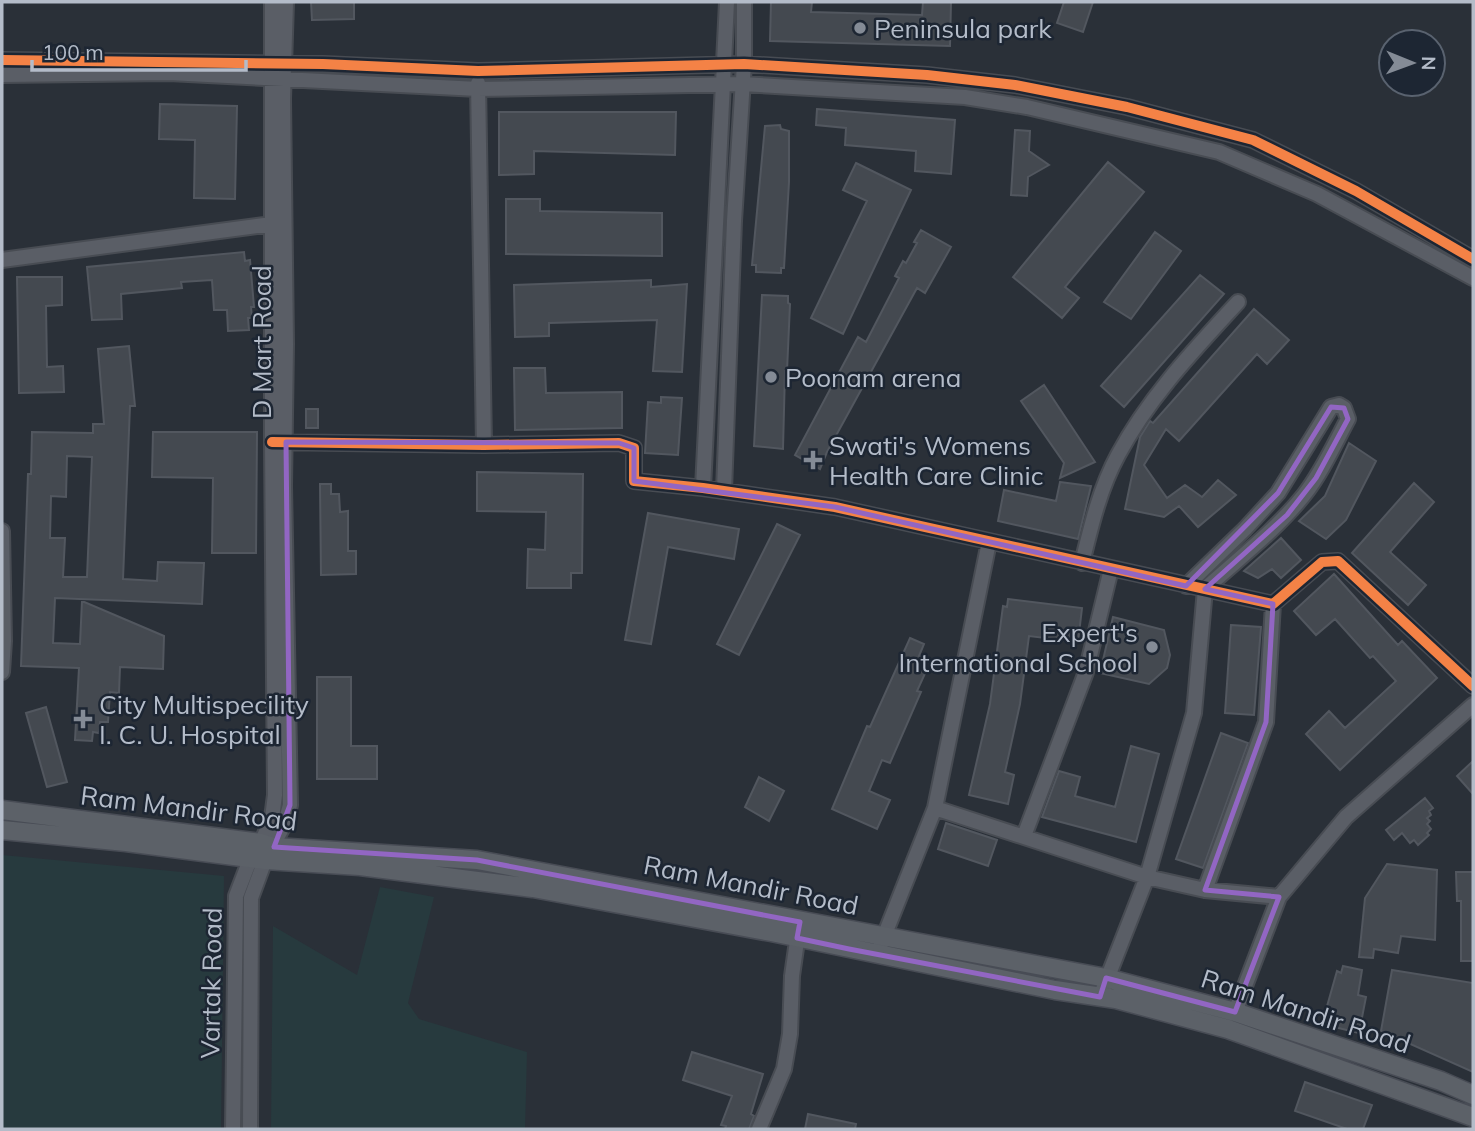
<svg xmlns="http://www.w3.org/2000/svg" width="1475" height="1131" font-family="Mulish,sans-serif">
	<rect width="100%" height="100%" fill="#2a3038"/>
	<!-- green -->
	<path fill="#273a3e" d="M 2,855 L 224,876 L 221,1129 L 2,1129 Z
		M 380,887 L 434,897 L 408,1003 L 419,1019 L 527,1052 L 525,1129 L 271,1129 L 273,926 L 357,975 Z"/>
	<!-- building -->
	<path fill="#444950" stroke="#52575f" stroke-width="2" fill-rule="evenodd" d="M 311,2 L 354,2 L 354,19 L 312,20 Z
		M 771,2 L 812,2 L 811,12 L 922,15 L 923,2 L 951,2 L 950,46 L 770,41 Z
		M 1064,2 L 1093,2 L 1083,32 L 1057,23 Z
		M 160,104 L 237,106 L 235,199 L 194,198 L 195,140 L 159,139 Z
		M 817,109 L 955,120 L 951,174 L 915,171 L 916,151 L 845,145 L 846,128 L 816,125 Z
		M 499,112 L 676,112 L 675,155 L 534,151 L 534,174 L 499,175 Z
		M 780,125 L 781,129 L 789,131 L 789,182 L 784,268 L 781,268 L 781,273 L 756,272 L 756,265 L 752,265 L 765,126 Z
		M 1015,130 L 1030,131 L 1029,151 L 1049,165 L 1028,177 L 1027,196 L 1011,195 Z
		M 1108,162 L 1144,192 L 1065,287 L 1079,298 L 1062,318 L 1013,277 Z
		M 856,163 L 911,190 L 843,334 L 811,318 L 867,201 L 843,190 Z
		M 506,199 L 540,199 L 540,211 L 662,213 L 662,256 L 506,254 Z
		M 921,230 L 951,247 L 925,293 L 917,288 L 827,452 L 820,469 L 795,455 L 858,337 L 866,342 L 899,278 L 895,276 L 903,261 L 906,263 L 917,243 L 914,242 Z
		M 1155,232 L 1181,251 L 1131,319 L 1104,302 Z
		M 244,252 L 245,261 L 250,260 L 254,307 L 251,307 L 252,318 L 248,318 L 249,330 L 228,331 L 227,310 L 214,310 L 212,280 L 181,282 L 182,288 L 121,294 L 122,319 L 92,320 L 87,267 Z
		M 1200,275 L 1224,294 L 1124,407 L 1101,386 Z
		M 17,277 L 62,277 L 62,305 L 46,306 L 47,367 L 63,366 L 64,392 L 19,393 Z
		M 651,280 L 651,287 L 687,284 L 682,372 L 653,371 L 657,320 L 549,323 L 549,336 L 515,337 L 514,285 Z
		M 762,295 L 788,296 L 788,303 L 790,304 L 787,371 L 785,371 L 783,449 L 754,446 Z
		M 1254,309 L 1289,340 L 1267,364 L 1257,354 L 1179,441 L 1166,429 L 1144,465 L 1167,498 L 1185,485 L 1202,497 L 1218,480 L 1236,495 L 1198,527 L 1179,506 L 1164,517 L 1125,509 L 1140,437 L 1150,421 L 1153,423 Z
		M 129,346 L 135,406 L 130,406 L 123,579 L 157,581 L 158,562 L 204,563 L 202,604 L 55,598 L 53,643 L 80,644 L 82,601 L 164,636 L 163,669 L 120,667 L 119,693 L 110,692 L 108,722 L 100,722 L 99,733 L 93,732 L 92,741 L 75,740 L 79,668 L 21,666 L 28,474 L 31,474 L 32,432 L 93,433 L 93,424 L 104,424 L 98,349 ZM 67,456 L 92,457 L 87,577 L 63,577 L 65,538 L 50,538 L 51,496 L 66,497 Z
		M 514,368 L 545,368 L 546,393 L 622,392 L 622,428 L 515,430 Z
		M 1044,385 L 1095,462 L 1060,478 L 1064,463 L 1021,401 Z
		M 661,397 L 682,398 L 678,455 L 645,453 L 648,402 L 661,403 Z
		M 306,409 L 318,409 L 318,428 L 306,428 Z
		M 153,432 L 257,432 L 256,553 L 212,553 L 213,478 L 152,477 Z
		M 1349,443 L 1376,461 L 1346,520 L 1326,539 L 1299,521 L 1325,496 Z
		M 477,472 L 583,474 L 582,573 L 571,573 L 571,588 L 527,588 L 528,549 L 545,550 L 546,512 L 477,511 Z
		M 1060,482 L 1091,486 L 1078,539 L 998,521 L 1004,490 L 1056,501 Z
		M 1414,483 L 1434,502 L 1390,552 L 1426,585 L 1408,605 L 1352,553 Z
		M 320,484 L 331,484 L 331,494 L 339,494 L 340,512 L 348,511 L 348,551 L 356,551 L 356,574 L 321,575 Z
		M 648,513 L 739,529 L 734,559 L 668,547 L 651,644 L 625,640 Z
		M 777,524 L 800,535 L 739,655 L 717,644 Z
		M 1281,538 L 1301,560 L 1281,578 L 1272,569 L 1258,578 L 1244,571 Z
		M 1334,574 L 1398,645 L 1402,641 L 1437,678 L 1340,770 L 1306,734 L 1329,711 L 1345,728 L 1396,681 L 1373,656 L 1370,658 L 1335,619 L 1316,635 L 1294,611 Z
		M 1008,599 L 1082,608 L 1078,642 L 1029,636 L 1020,704 L 1005,772 L 1014,775 L 1008,804 L 969,795 L 990,704 L 1003,606 L 1007,607 Z
		M 1113,617 L 1164,630 L 1170,655 L 1167,668 L 1149,684 L 1100,673 Z
		M 1231,625 L 1261,627 L 1254,715 L 1225,713 Z
		M 910,638 L 924,644 L 919,656 L 925,658 L 921,667 L 927,669 L 917,691 L 921,692 L 890,763 L 882,760 L 869,791 L 890,800 L 877,829 L 832,809 L 867,726 L 870,727 Z
		M 317,677 L 351,677 L 351,746 L 377,746 L 377,779 L 317,779 Z
		M 46,707 L 67,782 L 47,787 L 26,713 Z
		M 1221,733 L 1248,743 L 1203,868 L 1176,859 Z
		M 1131,746 L 1159,754 L 1136,842 L 1042,817 L 1059,771 L 1080,777 L 1075,796 L 1115,807 Z
		M 1473,761 L 1473,794 L 1457,776 Z
		M 759,777 L 784,791 L 769,821 L 745,807 Z
		M 1425,798 L 1433,808 L 1429,811 L 1431,815 L 1427,818 L 1430,821 L 1427,824 L 1431,829 L 1427,833 L 1429,835 L 1418,845 L 1414,840 L 1410,843 L 1402,833 L 1394,840 L 1386,830 Z
		M 946,823 L 997,840 L 988,866 L 938,849 Z
		M 1387,864 L 1437,870 L 1435,940 L 1401,936 L 1398,953 L 1374,949 L 1373,958 L 1359,957 L 1365,898 Z
		M 1456,872 L 1473,872 L 1473,961 L 1461,961 L 1461,901 L 1457,901 Z
		M 1343,966 L 1362,970 L 1358,995 L 1366,997 L 1359,1033 L 1322,1024 L 1337,971 L 1341,973 Z
		M 1392,970 L 1473,983 L 1473,1072 L 1381,1031 Z
		M 692,1052 L 763,1074 L 751,1114 L 754,1116 L 749,1129 L 725,1129 L 726,1126 L 721,1125 L 732,1096 L 683,1080 Z
		M 1305,1082 L 1372,1105 L 1363,1129 L 1347,1129 L 1295,1111 Z
		M 808,1114 L 856,1124 L 855,1129 L 805,1129 Z"/>
	<g fill="none" stroke-linecap="round" stroke-linejoin="round">
		<defs>
			<path id="minor" d="M 2,60 L 323,64 L 478,71 L 744,64 L 927,75 L 1015,85 L 1127,107 L 1253,140 L 1356,191 L 1473,259
				M 2,75 L 169,73 L 478,89 L 742,84 L 965,97 L 1027,107 L 1219,152 L 1317,194 L 1473,278
				M 478,83 L 484,445
				M 2,260 L 272,224
				M 272,442 L 484,445 L 619,443 L 634,448 L 634,481 L 703,488 L 835,507 L 1273,604 L 1322,562 L 1338,561 L 1473,686
				M 703,488 L 727,2
				M 724,491 L 734,221 L 744,64 L 744,2
				M 2,531 L 4,641 L 2,672
				M 1082,563 C 1091,526 1100,488 1118,455 C 1149,397 1194,350 1238,302
				M 935,808 L 1147,877 L 1205,890 L 1279,897
				M 1024,836 L 1086,672 L 1111,569
				M 1205,890 L 1266,722 L 1273,604
				M 881,944 L 935,808 L 989,542
				M 1100,997 L 1147,877 L 1194,713 L 1205,589 C 1238,559 1276,530 1304,495 C 1322,472 1334,445 1348,419 L 1344,408 L 1339,405 L 1331,407 L 1278,493 L 1245,529 L 1186,586
				M 1235,1012 L 1279,897 L 1346,817 L 1473,705
				M 233,1129 L 236,896 L 251,857 L 261,843 L 272,818 L 275,795 L 272,442 L 272,2
				M 250,1129 L 251,898 L 265,860 L 285,823 L 290,805 L 284,486 L 286,344 L 283,99 L 286,2
				M 759,1129 L 784,1069 L 790,1034 L 792,976 L 799,927"/>
			<path id="major" d="M 2,810 L 261,843 L 274,847 L 477,860 L 1106,978 L 1235,1012 L 1441,1081 L 1473,1095
				M 2,830 L 126,842 L 265,860 L 360,866 L 533,888 L 771,932 L 1055,990 L 1116,999 L 1228,1029 L 1473,1117"/>
		</defs>
		<!-- minor casing -->
		<use href="#minor" stroke="#484c53" stroke-width="18"/>
		<!-- major casing -->
		<use href="#major" stroke="#484c55" stroke-width="21"/>
		<!-- minor -->
		<use href="#minor" stroke="#5a5e66" stroke-width="14"/>
		<!-- major -->
		<use href="#major" stroke="#5c6168" stroke-width="18"/>
		<defs>
			<path id="cycleway" d="M 2,60 L 323,64 L 478,71 L 744,64 L 927,75 L 1015,85 L 1127,107 L 1253,140 L 1356,191 L 1473,259
				M 272,442 L 484,445 L 619,443 L 634,448 L 634,481 L 703,488 L 835,507 L 1273,604 L 1322,562 L 1338,561 L 1473,686"/>
		</defs>
		<!-- cycleway casing -->
		<use href="#cycleway" stroke="#1d2633" stroke-width="15"/>
		<!-- cycleway -->
		<use href="#cycleway" stroke="#f48246" stroke-width="10"/>
	</g>
	<!-- marked area -->
	<path fill="none" stroke="#9266c3" stroke-width="5" stroke-linejoin="round" d="M 1331,407 L 1344,408 L 1348,419 L 1316,478 L 1287,515 L 1205,589 L 1273,604 L 1266,722 L 1205,890 L 1279,897 L 1235,1012 L 1106,978 L 1100,997 L 849,949 L 797,938 L 800,922 L 477,860 L 274,847 L 290,805 L 286,442 L 619,443 L 634,448 L 634,481 L 835,507 L 1186,586 L 1278,493 Z"/>
	<!-- markers -->
	<g fill="#848b96" stroke="#1d2633" stroke-width="2.5">
		<circle cx="860" cy="28" r="7"/>
		<circle cx="771" cy="377" r="7"/>
		<path d="M809.5 449.5h7v7h7v7h-7v7h-7v-7h-7v-7h7z"/>
		<circle cx="1152" cy="647" r="7"/>
		<path d="M79.5 708.5h7v7h7v7h-7v7h-7v-7h-7v-7h7z"/>
	</g>
	<g text-anchor="middle" dominant-baseline="central" stroke-width="5" stroke-linejoin="round" paint-order="stroke">
		<!-- poi labels -->
		<g font-size="26" fill="#b4bcc9" stroke="#1d2633" text-anchor="start">
			<text x="874" y="28">Peninsula park</text>
			<text x="785" y="377">Poonam arena</text>
			<text x="829" y="445">Swati's Womens<tspan x="829" dy="30">Health Care Clinic</tspan></text>
			<text x="1138" y="632" text-anchor="end">Expert's<tspan x="1138" dy="30">International School</tspan></text>
			<text x="99" y="704">City Multispecility<tspan x="99" dy="30">I. C. U. Hospital</tspan></text>
		</g>
		<!-- street labels -->
		<g font-size="26" fill="#b4bcc9" stroke="#1d2633">
			<text transform="translate(261 342) rotate(-90)">D Mart Road</text>
			<text transform="translate(189 808) rotate(7)">Ram Mandir Road</text>
			<text transform="translate(751 885) rotate(11)">Ram Mandir Road</text>
			<text transform="translate(211 983) rotate(-89)">Vartak Road</text>
			<text transform="translate(1306 1011) rotate(18)">Ram Mandir Road</text>
		</g>
	</g>
	<!-- border -->
	<rect width="1475" height="1131" fill="none" stroke="#b4bcc9" stroke-width="7"/>
	<!-- north arrow -->
	<g transform="translate(1412 63) rotate(91)"><circle r="33" fill="#1d2633" stroke="#59626f" stroke-width="2"/>
	<path d="M0-5L12 26L0 18L-12 26Z" fill="#848b96"/>
	<text y="-10" font-size="19" font-weight="bold" text-anchor="middle" fill="#b4bcc9">N</text>
	</g>
	<!-- scale -->
	<path d="M32 60v10h214v-10" fill="none" stroke="#b4bcc9" stroke-width="3.5"/>
	<text x="42" y="60" font-size="21" fill="#b4bcc9" stroke="#1d2633" stroke-width="5" paint-order="stroke">100 m</text>
</svg>
